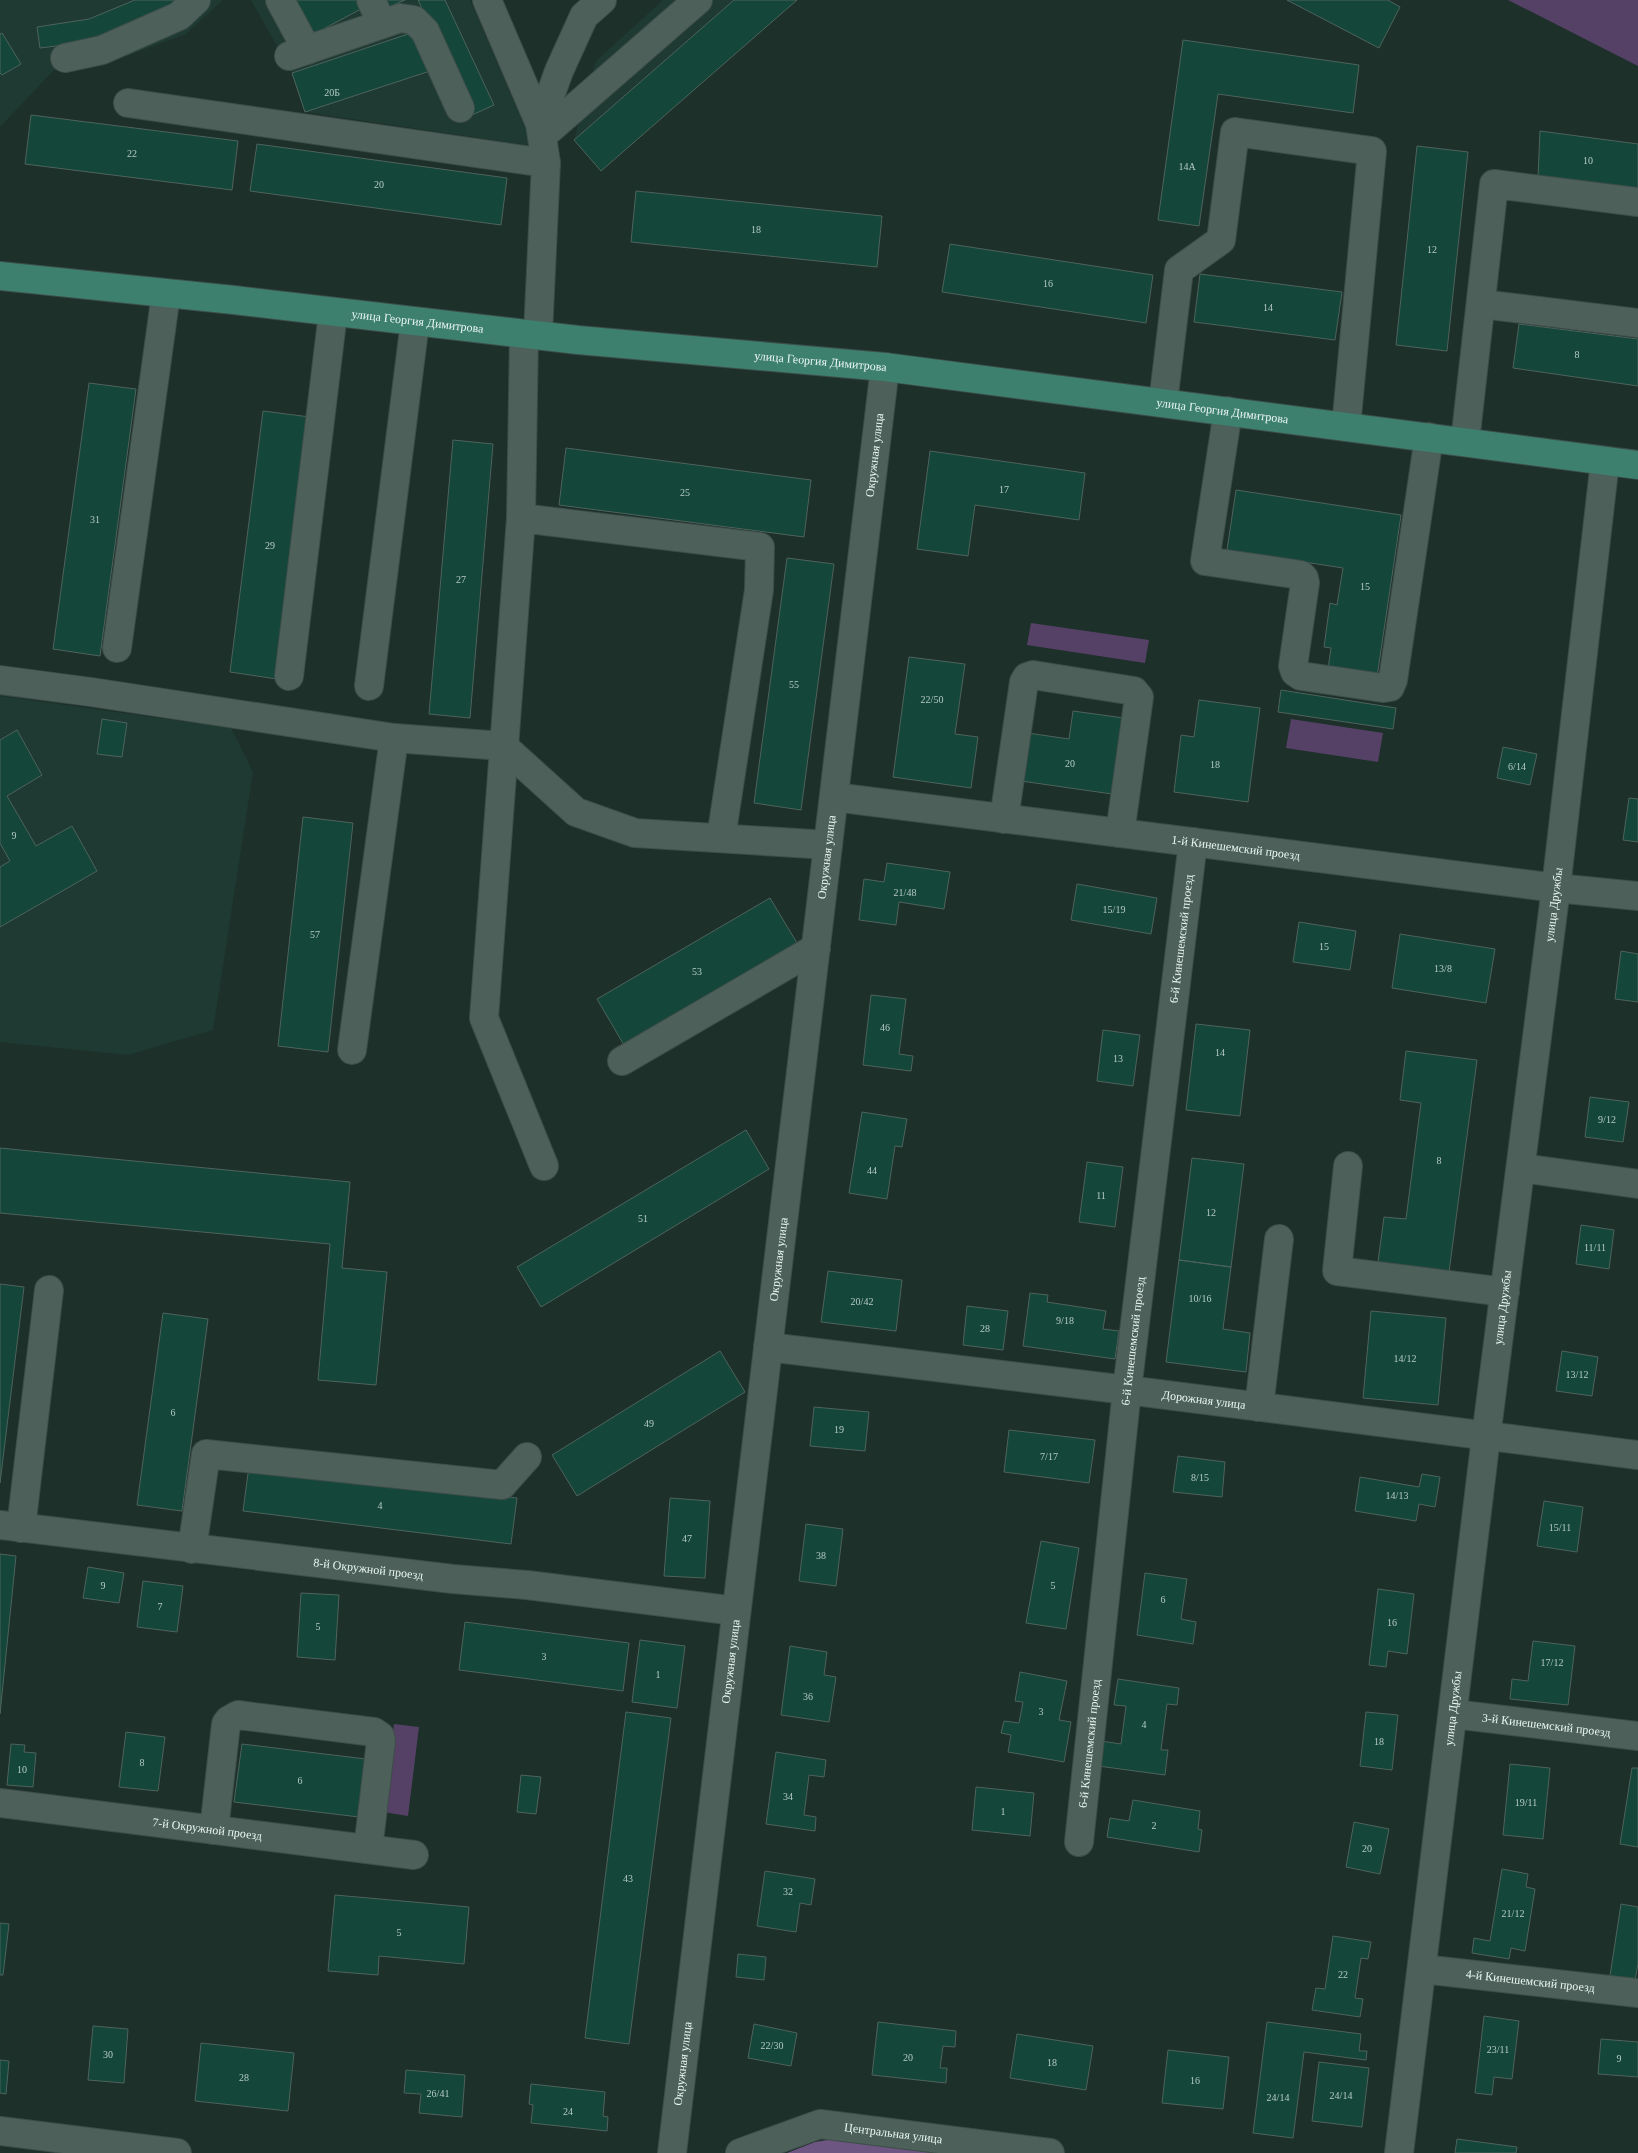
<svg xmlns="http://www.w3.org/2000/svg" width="1638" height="2153" font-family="Georgia,serif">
	<rect width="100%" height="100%" fill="#1d302a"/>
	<!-- built -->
	<path fill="#1e3a32" d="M 0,0 L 223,0 L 186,34 L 105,64 L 54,70 L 0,127 Z
		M 251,0 L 470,0 L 533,146 L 305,112 L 292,73 Z
		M 663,0 L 797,0 L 601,171 L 574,140 L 596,61 Z
		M 0,696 L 231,728 L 253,772 L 213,1030 L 128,1055 L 0,1042 Z"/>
	<!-- green -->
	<path fill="#554166" d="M 1508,0 L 1638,0 L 1638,66 Z
		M 1031,623 L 1149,640 L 1145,663 L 1027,645 Z
		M 1291,719 L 1383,733 L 1378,762 L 1286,748 Z
		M 394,1724 L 419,1727 L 408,1816 L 383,1812 Z"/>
	<!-- forest -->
	<path fill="#6d5681" d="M 840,2138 L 955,2153 L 787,2153 L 815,2142 Z"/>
	<!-- building -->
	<path fill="#144639" stroke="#4e635c" d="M 135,0 L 177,0 L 168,10 L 96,41 L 40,48 L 37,27 L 89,19 Z
		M 295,0 L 357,0 L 361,9 L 314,34 Z
		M 386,0 L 405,0 L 389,7 Z
		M 418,0 L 445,0 L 494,105 L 472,115 Z
		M 734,0 L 797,0 L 601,171 L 574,140 Z
		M 1287,0 L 1388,0 L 1400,7 L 1379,48 Z
		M 2,33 L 21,64 L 2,75 L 0,73 L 0,34 Z
		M 408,34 L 424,44 L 433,70 L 305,112 L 292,73 Z
		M 1183,40 L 1359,65 L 1353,113 L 1218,94 L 1199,226 L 1158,220 Z
		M 31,115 L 238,141 L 232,190 L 25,164 Z
		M 1540,131 L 1638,144 L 1638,189 L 1538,177 Z
		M 257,144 L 507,178 L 501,225 L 250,191 Z
		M 1417,146 L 1468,152 L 1447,351 L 1396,345 Z
		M 636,191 L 882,216 L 877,267 L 631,242 Z
		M 950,244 L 1153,275 L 1146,323 L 942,292 Z
		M 1200,274 L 1342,292 L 1335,340 L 1194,322 Z
		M 1519,324 L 1638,339 L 1638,386 L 1513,368 Z
		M 89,383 L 136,389 L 100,656 L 53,649 Z
		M 263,411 L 310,417 L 277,679 L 230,672 Z
		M 453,440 L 493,444 L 470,718 L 429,714 Z
		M 566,448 L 811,480 L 804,537 L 559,505 Z
		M 930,451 L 1085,473 L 1079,520 L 975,505 L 968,556 L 917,549 Z
		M 1236,490 L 1401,515 L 1377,677 L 1328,669 L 1331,648 L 1324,647 L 1330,603 L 1337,605 L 1343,568 L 1227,550 Z
		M 787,558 L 834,564 L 801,810 L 754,803 Z
		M 909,657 L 965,664 L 955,734 L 978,737 L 971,788 L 893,777 Z
		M 1281,690 L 1396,708 L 1393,729 L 1278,712 Z
		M 1199,700 L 1260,708 L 1248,802 L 1174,792 L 1181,735 L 1194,737 Z
		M 1073,711 L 1124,718 L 1112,794 L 1014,780 L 1021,732 L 1069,739 Z
		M 102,719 L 127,723 L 122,757 L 97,754 Z
		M 17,730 L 42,775 L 7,796 L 36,846 L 72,826 L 97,871 L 0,927 L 0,867 L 10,861 L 0,843 L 0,740 Z
		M 1503,747 L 1537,754 L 1530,785 L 1497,778 Z
		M 1629,798 L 1638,799 L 1638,842 L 1623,840 Z
		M 303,817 L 353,823 L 328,1052 L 278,1046 Z
		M 887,863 L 950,872 L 944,909 L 899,902 L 896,925 L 859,920 L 864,879 L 884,882 Z
		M 1077,884 L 1157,898 L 1151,934 L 1071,920 Z
		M 770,898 L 797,943 L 624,1045 L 597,999 Z
		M 1299,922 L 1356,931 L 1350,970 L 1293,962 Z
		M 1400,934 L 1495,949 L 1486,1003 L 1392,988 Z
		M 1621,951 L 1638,954 L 1638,1002 L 1615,999 Z
		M 871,995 L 906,999 L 899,1054 L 913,1056 L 911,1071 L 863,1065 Z
		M 1196,1024 L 1250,1030 L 1240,1116 L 1186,1110 Z
		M 1103,1030 L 1140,1035 L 1133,1086 L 1097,1081 Z
		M 1406,1051 L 1477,1060 L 1449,1272 L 1378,1262 L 1384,1217 L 1406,1219 L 1421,1103 L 1400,1100 Z
		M 1590,1097 L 1629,1102 L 1623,1142 L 1585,1137 Z
		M 862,1112 L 907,1119 L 902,1147 L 895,1146 L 887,1199 L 849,1193 Z
		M 746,1130 L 769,1169 L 541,1307 L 517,1267 Z
		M 0,1148 L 350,1182 L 342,1268 L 387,1272 L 376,1385 L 318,1380 L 330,1244 L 0,1213 Z
		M 1192,1158 L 1244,1164 L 1231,1267 L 1179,1260 Z
		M 1087,1162 L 1123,1167 L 1115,1227 L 1079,1222 Z
		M 1581,1225 L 1614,1230 L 1609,1269 L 1576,1264 Z
		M 1179,1260 L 1231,1267 L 1223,1329 L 1250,1333 L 1246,1372 L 1166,1362 Z
		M 828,1271 L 902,1280 L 896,1331 L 821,1322 Z
		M 0,1284 L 24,1287 L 0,1483 Z
		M 1030,1293 L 1048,1295 L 1047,1302 L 1106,1311 L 1103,1329 L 1119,1331 L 1115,1359 L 1023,1346 Z
		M 967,1306 L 1008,1311 L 1003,1350 L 963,1345 Z
		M 1371,1311 L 1446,1318 L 1438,1405 L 1363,1398 Z
		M 163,1313 L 208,1319 L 182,1511 L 137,1505 Z
		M 720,1351 L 745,1392 L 577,1496 L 552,1455 Z
		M 1562,1351 L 1598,1357 L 1592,1396 L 1556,1391 Z
		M 814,1407 L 869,1412 L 865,1451 L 810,1446 Z
		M 1009,1430 L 1095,1440 L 1089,1483 L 1004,1472 Z
		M 1178,1456 L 1225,1462 L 1222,1497 L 1173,1492 Z
		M 249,1466 L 517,1498 L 511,1544 L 243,1511 Z
		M 1422,1474 L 1440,1477 L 1435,1507 L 1419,1504 L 1416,1521 L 1355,1511 L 1360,1477 L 1419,1487 Z
		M 670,1498 L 710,1501 L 705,1578 L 664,1576 Z
		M 1544,1501 L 1583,1507 L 1577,1552 L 1537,1546 Z
		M 806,1524 L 843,1529 L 836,1586 L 799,1581 Z
		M 1041,1541 L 1079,1548 L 1066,1629 L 1026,1623 Z
		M 0,1554 L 16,1556 L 0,1714 Z
		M 88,1567 L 124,1573 L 119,1603 L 83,1598 Z
		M 1145,1573 L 1187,1579 L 1181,1619 L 1196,1622 L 1193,1644 L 1137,1635 Z
		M 143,1581 L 183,1586 L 177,1632 L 137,1627 Z
		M 1378,1589 L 1414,1594 L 1407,1654 L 1388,1651 L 1386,1667 L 1369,1665 Z
		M 301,1593 L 339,1595 L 335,1660 L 297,1657 Z
		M 465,1622 L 629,1643 L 623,1691 L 459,1670 Z
		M 640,1640 L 685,1646 L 677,1708 L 632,1702 Z
		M 1533,1641 L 1575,1646 L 1568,1705 L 1510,1699 L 1512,1679 L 1528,1681 Z
		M 790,1646 L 827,1652 L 824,1675 L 836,1677 L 829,1722 L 781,1715 Z
		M 1020,1672 L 1067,1681 L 1059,1720 L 1071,1722 L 1064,1762 L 1008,1752 L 1011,1735 L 1001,1733 L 1004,1721 L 1019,1723 L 1023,1702 L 1015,1701 Z
		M 1118,1679 L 1179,1688 L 1177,1705 L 1167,1704 L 1161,1750 L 1168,1750 L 1165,1775 L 1098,1766 L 1101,1741 L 1121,1744 L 1126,1706 L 1114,1705 Z
		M 626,1712 L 671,1718 L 629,2044 L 585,2038 Z
		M 1366,1712 L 1398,1715 L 1392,1770 L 1360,1766 Z
		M 126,1732 L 165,1737 L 158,1791 L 119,1787 Z
		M 11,1744 L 25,1745 L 24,1752 L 36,1753 L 33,1787 L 7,1785 Z
		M 242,1744 L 366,1759 L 359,1817 L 234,1802 Z
		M 776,1752 L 826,1760 L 824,1777 L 809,1775 L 804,1815 L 816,1817 L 815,1831 L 766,1824 Z
		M 1510,1764 L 1550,1768 L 1543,1839 L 1503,1835 Z
		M 1632,1768 L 1638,1768 L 1638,1847 L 1620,1844 Z
		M 521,1775 L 541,1777 L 536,1814 L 517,1812 Z
		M 976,1787 L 1034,1793 L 1030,1836 L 972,1830 Z
		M 1133,1800 L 1200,1811 L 1198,1829 L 1202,1830 L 1199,1852 L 1107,1837 L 1110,1818 L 1129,1821 Z
		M 1354,1822 L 1389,1829 L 1380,1874 L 1346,1867 Z
		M 1502,1869 L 1528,1874 L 1526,1887 L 1535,1889 L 1525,1951 L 1511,1948 L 1509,1959 L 1472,1953 L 1474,1938 L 1490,1941 Z
		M 765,1871 L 815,1879 L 811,1905 L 800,1903 L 796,1932 L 757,1926 Z
		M 335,1895 L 469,1907 L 464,1964 L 379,1956 L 378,1975 L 328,1971 Z
		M 1621,1904 L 1638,1907 L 1638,1964 L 1635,1980 L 1610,1976 Z
		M 0,1923 L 9,1924 L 3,1975 L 0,1975 Z
		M 1333,1936 L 1371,1942 L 1368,1959 L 1361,1958 L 1355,1998 L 1363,1999 L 1360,2017 L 1312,2010 L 1316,1988 L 1325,1989 Z
		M 738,1954 L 766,1957 L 764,1980 L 736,1977 Z
		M 1484,2016 L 1519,2021 L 1512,2079 L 1494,2077 L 1492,2095 L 1475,2093 Z
		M 878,2022 L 956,2031 L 955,2047 L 943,2046 L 940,2068 L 947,2068 L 946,2083 L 872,2075 Z
		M 1267,2022 L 1361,2034 L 1359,2051 L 1367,2051 L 1366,2060 L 1304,2052 L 1293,2138 L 1253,2133 Z
		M 754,2024 L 797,2033 L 791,2066 L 748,2058 Z
		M 93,2026 L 128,2029 L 124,2083 L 88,2080 Z
		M 1017,2034 L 1093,2046 L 1086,2090 L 1010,2078 Z
		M 1601,2039 L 1638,2042 L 1638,2077 L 1598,2074 Z
		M 201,2043 L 294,2053 L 288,2111 L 195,2101 Z
		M 1168,2050 L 1229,2057 L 1223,2109 L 1162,2103 Z
		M 0,2060 L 9,2061 L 6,2094 L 0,2093 Z
		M 1319,2062 L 1369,2068 L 1362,2127 L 1312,2121 Z
		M 406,2070 L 465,2075 L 462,2117 L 419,2113 L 421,2094 L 404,2093 Z
		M 531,2084 L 605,2092 L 603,2116 L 608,2117 L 607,2131 L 531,2123 L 533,2105 L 529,2104 Z
		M 1457,2139 L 1517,2147 L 1516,2153 L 1455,2153 Z"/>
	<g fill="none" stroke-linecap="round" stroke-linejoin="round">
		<defs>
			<g id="minor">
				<path d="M 280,0 L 307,50"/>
				<path d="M 371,0 L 382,24"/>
				<path d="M 487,0 L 540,124 L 546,163 L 538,334"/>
				<path d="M 289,56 L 400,18 L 414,20 L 425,31 L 460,108"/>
				<path d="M 65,58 L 102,50 L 179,16 L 196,0"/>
				<path d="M 128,103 L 546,163"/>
				<path d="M 540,124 L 559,71 L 584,16 L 602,0"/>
				<path d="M 542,136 L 698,0"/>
				<path d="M 1481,304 L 1638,323"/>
				<path d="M 1163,403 L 1179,270 L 1221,240 L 1235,132 L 1372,151 L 1346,427"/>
				<path d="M 1228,411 L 1205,561 L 1301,575 L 1304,578 L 1305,583 L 1293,666 L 1295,672 L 1301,676 L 1383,688 L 1390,687 L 1393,680 L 1429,437"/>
				<path d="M 1465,442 L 1494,184 L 1638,202"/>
				<path d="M 521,518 L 524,334"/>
				<path d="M 117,648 L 166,294"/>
				<path d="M 289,676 L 333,313"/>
				<path d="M 0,680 L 91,692 L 394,738 L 503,746 L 576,812 L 635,833 L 828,845"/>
				<path d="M 369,686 L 415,322"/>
				<path id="s1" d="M 834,797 L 1556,888 L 1638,896"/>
				<path d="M 1004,819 L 1024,682 L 1027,677 L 1033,675 L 1134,691 L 1139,697 L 1120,833"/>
				<path d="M 352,1050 L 394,738"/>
				<path d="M 622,1061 L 816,948"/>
				<path d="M 544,1166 L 484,1018 L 521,518 L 760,547 L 759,590 L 721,838"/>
				<path d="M 1348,1166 L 1337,1271 L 1505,1292"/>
				<path d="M 1521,1168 L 1638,1184"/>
				<path id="s2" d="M 768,1347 L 1127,1390 L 1638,1455"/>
				<path d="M 1259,1407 L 1279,1239"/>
				<path id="s3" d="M 0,1525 L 453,1579 L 527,1585 L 736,1611"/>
				<path d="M 21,1528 L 49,1290"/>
				<path d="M 192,1549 L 206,1454 L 502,1485 L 527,1457"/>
				<path id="s4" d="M 1453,1714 L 1638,1736"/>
				<path id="s5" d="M 0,1803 L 414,1855"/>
				<path d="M 214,1830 L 226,1724 L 229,1720 L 238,1715 L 374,1732 L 380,1736 L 381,1741 L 368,1849"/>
				<path id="s6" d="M 1079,1842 L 1127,1390 L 1193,842"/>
				<path id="s7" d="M 1422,1969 L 1638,1993"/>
				<path d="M 0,2131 L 177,2153"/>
				<path id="s8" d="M 672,2153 L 885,367"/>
				<path id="s9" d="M 740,2153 L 820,2124 L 1050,2153"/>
				<path id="s10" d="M 1399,2153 L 1486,1437 L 1556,888 L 1605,461"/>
			</g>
			<g id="major">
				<path id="s11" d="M 0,276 L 234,300 L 578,340 L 885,367 L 1638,465"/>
			</g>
		</defs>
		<!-- minor casing -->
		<use href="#minor" stroke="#3d4d49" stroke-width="30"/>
		<!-- major casing -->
		<use href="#major" stroke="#3d4d49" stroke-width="30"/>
		<!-- minor -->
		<use href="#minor" stroke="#4d615a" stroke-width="28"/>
		<!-- major -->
		<use href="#major" stroke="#3d806e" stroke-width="28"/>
	</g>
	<g text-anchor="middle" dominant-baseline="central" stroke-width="4" stroke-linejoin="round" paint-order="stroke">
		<!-- number labels -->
		<g font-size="10" fill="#b4cac4">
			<text x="332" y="92">20Б</text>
			<text x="132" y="153">22</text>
			<text x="1588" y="160">10</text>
			<text x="1187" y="166">14А</text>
			<text x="379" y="184">20</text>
			<text x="756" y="229">18</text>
			<text x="1432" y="249">12</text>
			<text x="1048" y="283">16</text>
			<text x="1268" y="307">14</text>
			<text x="1577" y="354">8</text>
			<text x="1004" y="489">17</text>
			<text x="685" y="492">25</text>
			<text x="95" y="519">31</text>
			<text x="270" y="545">29</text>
			<text x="461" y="579">27</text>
			<text x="1365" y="586">15</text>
			<text x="794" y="684">55</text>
			<text x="932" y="699">22/50</text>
			<text x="1070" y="763">20</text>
			<text x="1215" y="764">18</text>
			<text x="1517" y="766">6/14</text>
			<text x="14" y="835">9</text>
			<text x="905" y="892">21/48</text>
			<text x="1114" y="909">15/19</text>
			<text x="315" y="934">57</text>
			<text x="1324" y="946">15</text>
			<text x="1443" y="968">13/8</text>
			<text x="697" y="971">53</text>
			<text x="885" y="1027">46</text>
			<text x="1220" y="1052">14</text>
			<text x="1118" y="1058">13</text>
			<text x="1607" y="1119">9/12</text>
			<text x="1439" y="1160">8</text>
			<text x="872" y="1170">44</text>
			<text x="1101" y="1195">11</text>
			<text x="1211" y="1212">12</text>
			<text x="643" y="1218">51</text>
			<text x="1595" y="1247">11/11</text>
			<text x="1200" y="1298">10/16</text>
			<text x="862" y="1301">20/42</text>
			<text x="1065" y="1320">9/18</text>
			<text x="985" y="1328">28</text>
			<text x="1405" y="1358">14/12</text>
			<text x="1577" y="1374">13/12</text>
			<text x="173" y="1412">6</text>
			<text x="649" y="1423">49</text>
			<text x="839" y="1429">19</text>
			<text x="1049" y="1456">7/17</text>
			<text x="1200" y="1477">8/15</text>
			<text x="1397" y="1495">14/13</text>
			<text x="380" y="1505">4</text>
			<text x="1560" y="1527">15/11</text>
			<text x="687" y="1538">47</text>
			<text x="821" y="1555">38</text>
			<text x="103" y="1585">9</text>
			<text x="1053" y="1585">5</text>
			<text x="1163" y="1599">6</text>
			<text x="160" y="1606">7</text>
			<text x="1392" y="1622">16</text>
			<text x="318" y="1626">5</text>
			<text x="544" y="1656">3</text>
			<text x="1552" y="1662">17/12</text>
			<text x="658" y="1674">1</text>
			<text x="808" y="1696">36</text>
			<text x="1041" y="1711">3</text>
			<text x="1144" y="1724">4</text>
			<text x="1379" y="1741">18</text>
			<text x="142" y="1762">8</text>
			<text x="22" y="1769">10</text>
			<text x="300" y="1780">6</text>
			<text x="788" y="1796">34</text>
			<text x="1526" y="1802">19/11</text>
			<text x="1003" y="1811">1</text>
			<text x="1154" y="1825">2</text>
			<text x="1367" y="1848">20</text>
			<text x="628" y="1878">43</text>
			<text x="788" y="1891">32</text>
			<text x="1513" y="1913">21/12</text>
			<text x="399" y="1932">5</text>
			<text x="1343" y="1974">22</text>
			<text x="772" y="2045">22/30</text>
			<text x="1498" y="2049">23/11</text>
			<text x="108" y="2054">30</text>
			<text x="908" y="2057">20</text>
			<text x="1619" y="2058">9</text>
			<text x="1052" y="2062">18</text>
			<text x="244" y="2077">28</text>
			<text x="1195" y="2080">16</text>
			<text x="438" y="2093">26/41</text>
			<text x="1341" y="2095">24/14</text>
			<text x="1278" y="2097">24/14</text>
			<text x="568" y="2111">24</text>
		</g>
		<!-- street labels -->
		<g font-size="12" fill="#eaf6f2" stroke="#142621">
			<text stroke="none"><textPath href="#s11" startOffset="420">улица Георгия Димитрова</textPath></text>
			<text stroke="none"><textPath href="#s11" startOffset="825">улица Георгия Димитрова</textPath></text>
			<text stroke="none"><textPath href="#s11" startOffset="1230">улица Георгия Димитрова</textPath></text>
			<text stroke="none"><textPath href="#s8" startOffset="1710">Окружная улица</textPath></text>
			<text stroke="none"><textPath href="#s1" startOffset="405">1-й Кинешемский проезд</textPath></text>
			<text stroke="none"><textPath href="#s8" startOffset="1305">Окружная улица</textPath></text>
			<text stroke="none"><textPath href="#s10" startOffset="1258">улица Дружбы</textPath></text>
			<text stroke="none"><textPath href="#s6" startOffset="909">6-й Кинешемский проезд</textPath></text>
			<text stroke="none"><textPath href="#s8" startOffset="900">Окружная улица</textPath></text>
			<text stroke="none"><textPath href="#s10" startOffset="852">улица Дружбы</textPath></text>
			<text stroke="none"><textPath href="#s6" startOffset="504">6-й Кинешемский проезд</textPath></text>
			<text stroke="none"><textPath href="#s2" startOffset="439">Дорожная улица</textPath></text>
			<text stroke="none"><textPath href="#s3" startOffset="371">8-й Окружной проезд</textPath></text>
			<text stroke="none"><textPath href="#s8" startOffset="495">Окружная улица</textPath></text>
			<text stroke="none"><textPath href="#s10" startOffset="448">улица Дружбы</textPath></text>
			<text stroke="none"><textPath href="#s4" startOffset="94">3-й Кинешемский проезд</textPath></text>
			<text stroke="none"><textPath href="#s6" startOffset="99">6-й Кинешемский проезд</textPath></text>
			<text stroke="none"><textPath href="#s5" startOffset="209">7-й Окружной проезд</textPath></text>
			<text stroke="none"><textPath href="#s7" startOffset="109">4-й Кинешемский проезд</textPath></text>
			<text stroke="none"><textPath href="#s8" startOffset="90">Окружная улица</textPath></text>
			<text stroke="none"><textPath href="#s9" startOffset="159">Центральная улица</textPath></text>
		</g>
	</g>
</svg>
